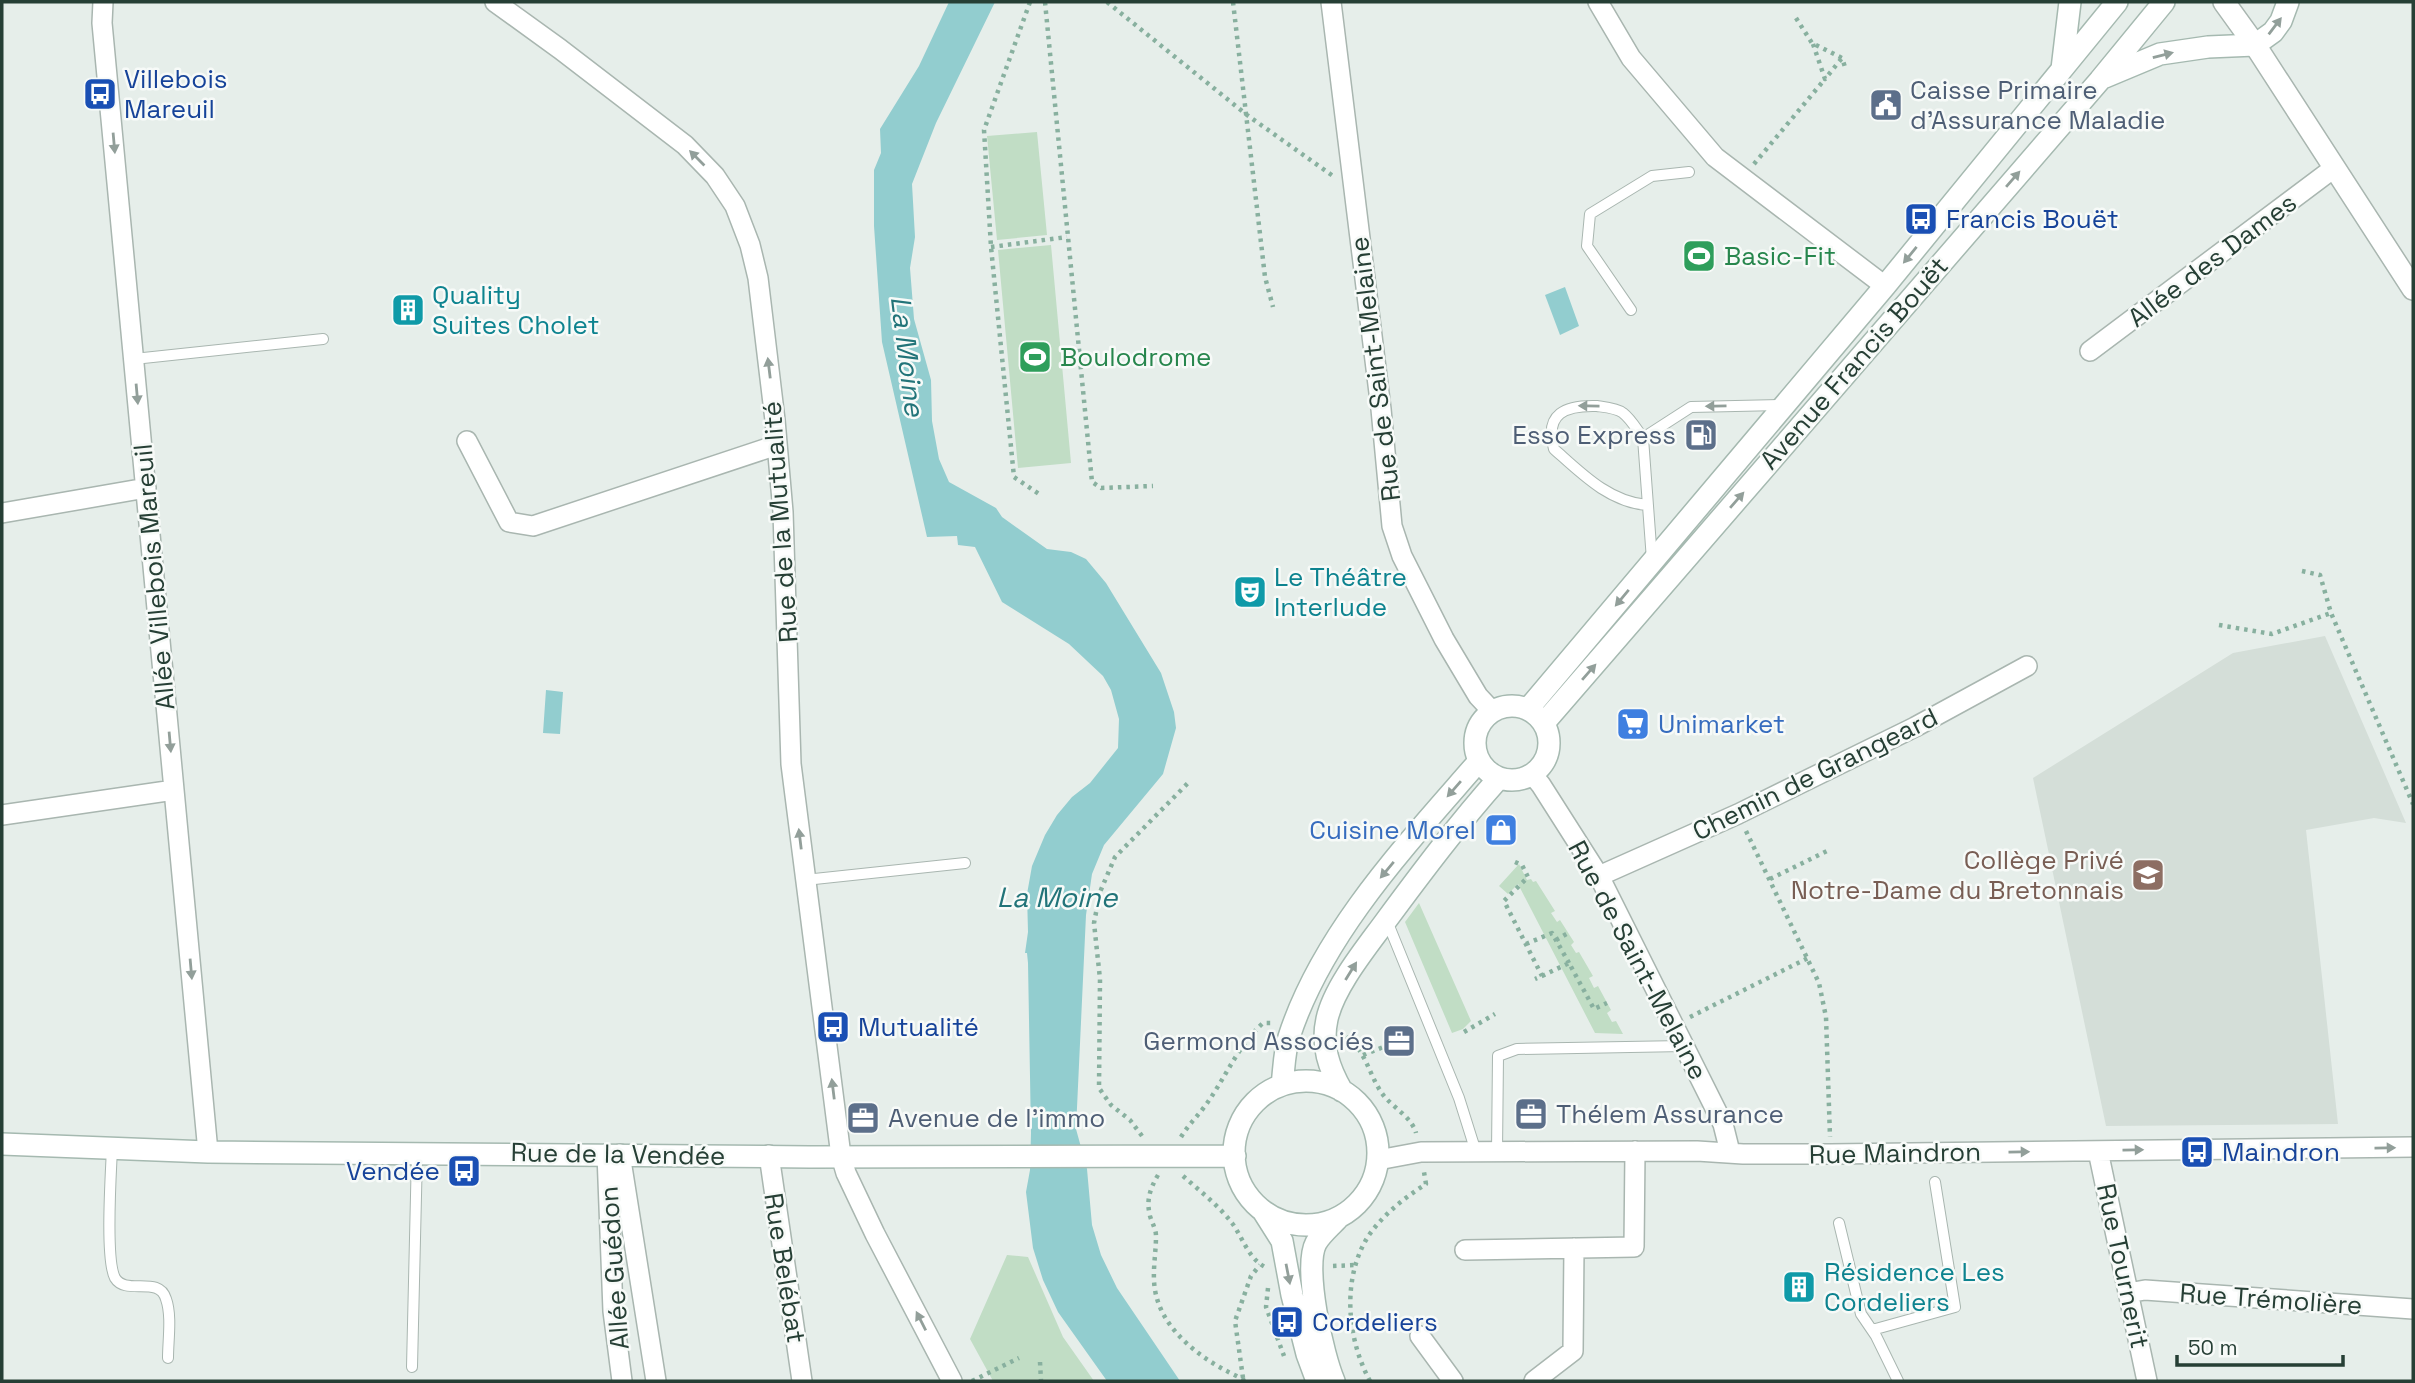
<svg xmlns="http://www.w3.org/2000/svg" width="2415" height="1383" font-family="'Space Grotesk',sans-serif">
	<rect width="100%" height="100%" fill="#e6eeea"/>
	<!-- built -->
	<path fill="#d4ded8" d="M 2325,636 L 2406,823 L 2374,818 L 2306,830 L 2338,1124 L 2106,1126 L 2033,778 L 2233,653 Z"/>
	<!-- green -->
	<path fill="#c1ddc5" d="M 1037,132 L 1047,235 L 997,240 L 987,136 Z
		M 1051,245 L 1071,463 L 1018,468 L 998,250 Z
		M 1519,864 L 1527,880 L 1531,879 L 1533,882 L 1536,881 L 1555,911 L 1551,913 L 1557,922 L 1560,920 L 1574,942 L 1571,945 L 1576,953 L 1579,952 L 1593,976 L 1589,978 L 1594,988 L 1598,986 L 1611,1010 L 1607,1013 L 1612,1022 L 1616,1021 L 1623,1034 L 1595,1033 L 1518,884 L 1508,894 L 1499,886 Z
		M 1419,903 L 1471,1021 L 1463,1029 L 1452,1033 L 1405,922 Z
		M 1007,1255 L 1028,1257 L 1063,1337 L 1094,1381 L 993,1381 L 970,1339 Z"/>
	<!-- water -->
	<path fill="#92cdcf" d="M 949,2 L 995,2 L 936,123 L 912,184 L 915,237 L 910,268 L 914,319 L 931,380 L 932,421 L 939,459 L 949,482 L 996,508 L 1002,517 L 1047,549 L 1071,552 L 1086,559 L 1106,583 L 1161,673 L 1174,712 L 1176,728 L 1163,774 L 1104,845 L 1092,874 L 1086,915 L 1076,1129 L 1087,1169 L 1092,1225 L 1101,1255 L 1117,1288 L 1180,1381 L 1107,1381 L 1058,1312 L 1043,1280 L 1033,1248 L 1026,1192 L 1030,1170 L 1031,1133 L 1028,963 L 1027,953 L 1025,953 L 1028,932 L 1027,894 L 1032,866 L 1045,835 L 1057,815 L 1072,797 L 1090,783 L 1118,748 L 1119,719 L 1111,690 L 1103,676 L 1069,644 L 1002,602 L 975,547 L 958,545 L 957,536 L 927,537 L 882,342 L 874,226 L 874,170 L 881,153 L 880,129 L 919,66 Z
		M 1565,287 L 1579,326 L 1560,335 L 1545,295 Z
		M 546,690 L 563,692 L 560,734 L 543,733 Z"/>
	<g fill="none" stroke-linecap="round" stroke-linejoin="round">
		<defs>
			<path id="service" d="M 1631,310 L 1587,246 L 1590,214 L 1652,176 L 1689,172
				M 134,359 L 323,339
				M 1643,438 C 1637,430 1631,419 1623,413 C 1617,408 1604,407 1597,406 C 1566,405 1544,413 1554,449 C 1581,473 1609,502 1647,505
				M 1652,560 L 1643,438 L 1691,407 L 1781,405
				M 805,880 L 965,863
				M 1387,921 L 1459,1098 L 1476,1152
				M 112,1148 C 111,1173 105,1259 115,1278 C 126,1296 159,1275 166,1299 C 172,1316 168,1340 168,1358
				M 1497,1152 L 1498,1056 L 1517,1049 L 1684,1046
				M 1839,1223 L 1861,1314 L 1876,1336 L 1898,1381
				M 1872,1330 L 1955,1307 L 1935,1182
				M 412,1367 L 417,1153"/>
			<path id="minor" d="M 103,2 L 102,23 L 208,1152
				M 495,2 L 560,49 L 685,145 L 715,176 L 735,206 L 750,245 L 758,278 L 775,420 L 783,512 L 791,764 L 841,1156 L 846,1173 L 875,1234 L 952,1381
				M 1331,2 L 1381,409 L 1392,526 L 1402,556 L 1444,639 L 1478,696 L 1492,711
				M 1598,2 L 1631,58 L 1715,157 L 1885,286
				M 2090,351 L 2334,168
				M 467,441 L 509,522 L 533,526 L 777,445
				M 2,513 L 146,488
				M 1532,774 L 1541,785 L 1599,876 L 1723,1124 L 1730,1152
				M 2,815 L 174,790
				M 1599,876 L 1738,814 L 1915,727 L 2027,666
				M 2098,1151 L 2147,1381
				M 607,1154 L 613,1311 L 622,1381
				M 620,1154 L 656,1381
				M 769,1155 L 802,1381
				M 1378,1160 L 1421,1152 L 1697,1151 L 1743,1154 L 1830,1154 L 2413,1147
				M 1465,1250 L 1634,1247 L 1635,1151
				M 2128,1293 L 2145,1290 L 2413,1309
				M 1420,1336 L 1453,1381
				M 1534,1381 L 1573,1351 L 1574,1248"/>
			<path id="tertiary" d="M 2224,2 L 2255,45 L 2413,289"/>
			<path id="secondary" d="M 2062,69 L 2070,2
				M 2105,77 L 2160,54 L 2208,47 L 2255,45 L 2273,32 L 2281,21 L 2288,2
				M1475 743a37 37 0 1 1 74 0a37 37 0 1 1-74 0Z
				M 1528,709 L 1885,286 L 2117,2
				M 1544,723 L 2100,80 L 2164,2
				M1234 1153a72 72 0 1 1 144 0a72 72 0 1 1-144 0Z
				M 1282,1085 C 1284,1070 1284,1052 1289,1037 C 1323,932 1408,843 1479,761
				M 1342,1091 C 1329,1068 1321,1046 1327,1019 C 1334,987 1366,948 1385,922 C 1422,872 1458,824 1499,778
				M 2,1144 L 208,1152 L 810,1157 L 1235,1156
				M 1263,1211 L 1282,1241 L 1292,1295 L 1307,1354 L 1317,1381
				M 1334,1381 C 1323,1356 1303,1267 1316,1243 C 1321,1234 1331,1226 1338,1218"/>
		</defs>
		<!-- service casing -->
		<use href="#service" stroke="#a9b6b0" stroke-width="12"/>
		<!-- minor casing -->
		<use href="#minor" stroke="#a9b6b0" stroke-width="22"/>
		<!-- tertiary casing -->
		<use href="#tertiary" stroke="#a9b6b0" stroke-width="24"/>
		<!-- secondary casing -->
		<use href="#secondary" stroke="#a5b9b0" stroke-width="24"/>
		<!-- path -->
		<path stroke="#88b09f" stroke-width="4.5" stroke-dasharray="3.5 5" stroke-linecap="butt" d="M 1030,2 L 984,130 L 991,247 L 1014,477 L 1042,496
			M 1045,2 L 1092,482 L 1101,488 L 1153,486
			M 1107,2 L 1247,115 L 1333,176
			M 1233,2 L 1265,277 L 1273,307
			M 1796,18 L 1812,43 L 1842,58 L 1845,67
			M 1813,44 L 1825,79 L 1842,58
			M 1754,164 L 1825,79
			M 991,247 L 1067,237
			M 2302,571 L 2320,575 L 2331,613 L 2413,804
			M 2219,625 L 2272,634 L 2331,613
			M 1746,831 L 1819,983 L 1826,1017 L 1830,1137
			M 1515,862 L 1522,865 L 1528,877 L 1504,901 L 1542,976 L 1535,979
			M 1770,879 L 1831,849
			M 1556,940 L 1568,933
			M 1526,944 L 1552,933 L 1569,963
			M 1542,976 L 1569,963 L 1594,1009 L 1607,1003
			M 1690,1017 L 1808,958
			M 1464,1032 L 1495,1014
			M 1346,1037 C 1367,1051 1369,1077 1384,1096 C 1394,1108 1412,1118 1416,1133
			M 1363,1055 L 1391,1044
			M 1142,1136 L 1130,1120 L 1111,1105 L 1099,1088 L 1100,979 L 1094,923 L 1100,892 L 1115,857 L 1190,781
			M 1181,1137 C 1188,1125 1197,1117 1205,1106 C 1225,1079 1238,1045 1263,1023 L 1273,1023
			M 1158,1175 C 1150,1189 1146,1200 1150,1216 C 1152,1223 1156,1229 1156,1236 C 1156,1254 1152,1272 1155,1290 C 1162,1333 1207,1363 1243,1379 L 1244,1381
			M 1183,1176 C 1200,1191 1218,1205 1232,1223 C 1243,1238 1248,1258 1265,1267
			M 1333,1266 L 1356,1265
			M 1268,1288 L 1266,1307 L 1284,1356
			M 1040,1362 L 1041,1381
			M 1243,1378 L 1235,1321 L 1251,1276 L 1260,1265
			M 972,1381 L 1019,1358
			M 1370,1381 C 1347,1339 1341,1278 1369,1235 C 1384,1214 1404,1198 1426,1184 L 1424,1172"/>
		<!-- service -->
		<use href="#service" stroke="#fff" stroke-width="10"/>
		<!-- minor -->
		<use href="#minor" stroke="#fff" stroke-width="19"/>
		<!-- tertiary -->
		<use href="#tertiary" stroke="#fff" stroke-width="21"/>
		<!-- secondary -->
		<use href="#secondary" stroke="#fff" stroke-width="21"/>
	</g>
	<!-- one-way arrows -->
	<defs><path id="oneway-solid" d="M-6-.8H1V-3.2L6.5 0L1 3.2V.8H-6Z" transform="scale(1.75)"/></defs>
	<g fill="#929f9a">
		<use href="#oneway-solid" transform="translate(2275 26) rotate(-53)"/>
		<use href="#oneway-solid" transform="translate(2163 55) rotate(-14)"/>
		<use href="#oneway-solid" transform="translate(114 143) rotate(85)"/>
		<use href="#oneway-solid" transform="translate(697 158) rotate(-135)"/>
		<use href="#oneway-solid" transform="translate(2013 179) rotate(-49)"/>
		<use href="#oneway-solid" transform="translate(1910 255) rotate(129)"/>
		<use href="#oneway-solid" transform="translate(769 368) rotate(-97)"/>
		<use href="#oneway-solid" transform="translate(137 394) rotate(85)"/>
		<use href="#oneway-solid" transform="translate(1589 406) rotate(-179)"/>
		<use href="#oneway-solid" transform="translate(1716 406) rotate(179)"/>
		<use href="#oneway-solid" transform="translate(1737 500) rotate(-49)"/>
		<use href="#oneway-solid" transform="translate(1622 598) rotate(130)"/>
		<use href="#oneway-solid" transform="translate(1589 672) rotate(-49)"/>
		<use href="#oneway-solid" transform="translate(170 742) rotate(85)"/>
		<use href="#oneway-solid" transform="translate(1454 789) rotate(131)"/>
		<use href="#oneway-solid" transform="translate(800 839) rotate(-97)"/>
		<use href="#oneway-solid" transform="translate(1387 870) rotate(130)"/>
		<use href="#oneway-solid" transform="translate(191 969) rotate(85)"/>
		<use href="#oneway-solid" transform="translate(1351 971) rotate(-58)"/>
		<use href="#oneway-solid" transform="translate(833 1089) rotate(-97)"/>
		<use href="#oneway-solid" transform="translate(2385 1148) rotate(-1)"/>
		<use href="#oneway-solid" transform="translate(2133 1150) rotate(-1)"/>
		<use href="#oneway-solid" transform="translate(2019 1152) rotate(-1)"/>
		<use href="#oneway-solid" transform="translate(1288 1274) rotate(79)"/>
		<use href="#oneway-solid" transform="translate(921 1321) rotate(-117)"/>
	</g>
	<!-- icons -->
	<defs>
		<symbol id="bus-square" viewBox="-11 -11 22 22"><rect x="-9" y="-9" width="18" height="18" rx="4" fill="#1a4fb4" stroke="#f7faf8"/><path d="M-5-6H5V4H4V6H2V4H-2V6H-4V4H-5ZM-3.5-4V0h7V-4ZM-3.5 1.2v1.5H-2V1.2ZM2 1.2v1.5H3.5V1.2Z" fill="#fff"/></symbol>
		<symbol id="civic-square" viewBox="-11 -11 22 22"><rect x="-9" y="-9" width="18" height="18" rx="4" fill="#5c6f8a" stroke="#f7faf8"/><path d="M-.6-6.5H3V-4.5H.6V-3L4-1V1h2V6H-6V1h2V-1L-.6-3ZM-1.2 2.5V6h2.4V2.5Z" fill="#fff"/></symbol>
		<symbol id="stadium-square" viewBox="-11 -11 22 22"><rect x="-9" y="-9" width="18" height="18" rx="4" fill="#2e9e5b" stroke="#f7faf8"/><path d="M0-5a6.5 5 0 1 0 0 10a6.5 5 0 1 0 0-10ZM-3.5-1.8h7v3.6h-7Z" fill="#fff"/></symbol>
		<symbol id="building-square" viewBox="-11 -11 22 22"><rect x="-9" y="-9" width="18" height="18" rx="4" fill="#0f9aa8" stroke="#f7faf8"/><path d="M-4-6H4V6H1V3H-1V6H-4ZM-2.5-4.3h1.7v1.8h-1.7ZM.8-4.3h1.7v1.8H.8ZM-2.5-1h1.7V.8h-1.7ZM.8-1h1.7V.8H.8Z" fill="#fff"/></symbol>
		<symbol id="fuel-square" viewBox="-11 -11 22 22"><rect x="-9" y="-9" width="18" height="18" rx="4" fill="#5c6f8a" stroke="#f7faf8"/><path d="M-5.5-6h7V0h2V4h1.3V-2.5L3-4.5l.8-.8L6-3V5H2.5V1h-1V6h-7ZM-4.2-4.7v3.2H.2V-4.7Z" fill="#fff"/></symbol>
		<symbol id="theatre-square" viewBox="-11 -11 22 22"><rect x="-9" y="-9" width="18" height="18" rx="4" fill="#0f9aa8" stroke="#f7faf8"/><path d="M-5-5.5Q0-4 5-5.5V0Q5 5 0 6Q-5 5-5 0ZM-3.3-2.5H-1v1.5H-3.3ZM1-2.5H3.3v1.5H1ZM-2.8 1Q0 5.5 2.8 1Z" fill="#fff"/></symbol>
		<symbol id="supermarket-square" viewBox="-11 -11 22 22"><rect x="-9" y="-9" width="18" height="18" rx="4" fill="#3f7fe0" stroke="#f7faf8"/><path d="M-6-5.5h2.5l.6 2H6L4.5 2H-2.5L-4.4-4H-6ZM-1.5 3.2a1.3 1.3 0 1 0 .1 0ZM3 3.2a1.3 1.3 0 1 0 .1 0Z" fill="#fff"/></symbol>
		<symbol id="shop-square" viewBox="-11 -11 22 22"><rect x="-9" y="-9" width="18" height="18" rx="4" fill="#3f7fe0" stroke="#f7faf8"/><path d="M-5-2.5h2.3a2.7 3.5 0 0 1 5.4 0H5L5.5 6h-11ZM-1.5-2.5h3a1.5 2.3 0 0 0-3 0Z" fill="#fff"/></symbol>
		<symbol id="school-square" viewBox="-11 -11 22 22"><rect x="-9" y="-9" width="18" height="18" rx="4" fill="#8d6e63" stroke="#f7faf8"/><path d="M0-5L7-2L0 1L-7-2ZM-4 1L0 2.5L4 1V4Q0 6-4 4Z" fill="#fff"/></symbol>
		<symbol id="office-square" viewBox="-11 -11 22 22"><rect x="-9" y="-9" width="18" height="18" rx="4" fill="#5c6f8a" stroke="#f7faf8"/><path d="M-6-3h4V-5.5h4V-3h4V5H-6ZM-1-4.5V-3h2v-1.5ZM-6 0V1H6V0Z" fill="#fff"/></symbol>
	</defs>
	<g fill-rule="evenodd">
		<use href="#bus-square" x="81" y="75" width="38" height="38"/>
		<use href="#civic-square" x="1867" y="86" width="38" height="38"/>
		<use href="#bus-square" x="1902" y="200" width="38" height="38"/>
		<use href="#stadium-square" x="1680" y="237" width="38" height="38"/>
		<use href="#building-square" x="389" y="291" width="38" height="38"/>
		<use href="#stadium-square" x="1016" y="338" width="38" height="38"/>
		<use href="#fuel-square" x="1682" y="416" width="38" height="38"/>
		<use href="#theatre-square" x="1231" y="573" width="38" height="38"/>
		<use href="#supermarket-square" x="1614" y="705" width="38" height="38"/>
		<use href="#shop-square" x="1482" y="811" width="38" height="38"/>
		<use href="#school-square" x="2129" y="856" width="38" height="38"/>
		<use href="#bus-square" x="814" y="1008" width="38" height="38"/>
		<use href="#office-square" x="1380" y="1022" width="38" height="38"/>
		<use href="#office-square" x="1512" y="1095" width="38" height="38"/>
		<use href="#office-square" x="844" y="1099" width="38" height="38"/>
		<use href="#bus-square" x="2178" y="1133" width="38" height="38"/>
		<use href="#bus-square" x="445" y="1152" width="38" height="38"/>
		<use href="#building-square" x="1780" y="1268" width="38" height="38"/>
		<use href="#bus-square" x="1268" y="1303" width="38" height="38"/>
	</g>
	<g text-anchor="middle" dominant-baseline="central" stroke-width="5" stroke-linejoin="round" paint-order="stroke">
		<!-- transit labels -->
		<g font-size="26" fill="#164399" stroke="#f7faf8" text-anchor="start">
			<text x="124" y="79">Villebois<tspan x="124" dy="30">Mareuil</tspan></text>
			<text x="1946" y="219">Francis Bouët</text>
			<text x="858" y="1027">Mutualité</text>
			<text x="2222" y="1152">Maindron</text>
			<text x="440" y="1171" text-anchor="end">Vendée</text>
			<text x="1312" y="1322">Cordeliers</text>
		</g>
		<!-- service labels -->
		<g font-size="26" fill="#4e5e75" stroke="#f7faf8" text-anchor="start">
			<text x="1910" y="90">Caisse Primaire<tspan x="1910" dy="30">d'Assurance Maladie</tspan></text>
			<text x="1676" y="435" text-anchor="end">Esso Express</text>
			<text x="1374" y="1041" text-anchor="end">Germond Associés</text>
			<text x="1556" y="1114">Thélem Assurance</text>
			<text x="888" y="1118">Avenue de l'immo</text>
		</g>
		<!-- leisure labels -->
		<g font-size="26" fill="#27864d" stroke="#f7faf8" text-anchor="start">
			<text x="1724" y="256">Basic-Fit</text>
			<text x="1060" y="357">Boulodrome</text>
		</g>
		<!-- street labels -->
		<g font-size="26" fill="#263f35" stroke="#f7faf8">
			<text transform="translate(2212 260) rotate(-37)">Allée des Dames</text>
			<text transform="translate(1854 363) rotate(-49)">Avenue Francis Bouët</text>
			<text transform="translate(1375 369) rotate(-97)">Rue de Saint-Melaine</text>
			<text transform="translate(780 522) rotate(-94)">Rue de la Mutualité</text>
			<text transform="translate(154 577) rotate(-95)">Allée Villebois Mareuil</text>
			<text transform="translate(1815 774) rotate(-26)">Chemin de Grangeard</text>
			<text transform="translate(1638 960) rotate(62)">Rue de Saint-Melaine</text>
			<text transform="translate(1895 1153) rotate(-1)">Rue Maindron</text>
			<text transform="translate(618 1154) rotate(1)">Rue de la Vendée</text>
			<text transform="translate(2123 1266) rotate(78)">Rue Tournerit</text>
			<text transform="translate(614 1268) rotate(-94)">Allée Guédon</text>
			<text transform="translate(785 1268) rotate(81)">Rue Belébat</text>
			<text transform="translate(2271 1299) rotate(4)">Rue Trémolière</text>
		</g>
		<!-- culture labels -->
		<g font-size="26" fill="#0d838f" stroke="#f7faf8" text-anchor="start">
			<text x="432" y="295">Quality<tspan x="432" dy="30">Suites Cholet</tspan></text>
			<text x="1274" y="577">Le Théâtre<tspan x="1274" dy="30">Interlude</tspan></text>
			<text x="1824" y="1272">Résidence Les<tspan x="1824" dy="30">Cordeliers</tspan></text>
		</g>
		<!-- shop labels -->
		<g font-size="26" fill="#366cbe" stroke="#f7faf8" text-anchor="start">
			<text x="1658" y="724">Unimarket</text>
			<text x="1476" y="830" text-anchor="end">Cuisine Morel</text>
		</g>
		<!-- education labels -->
		<g font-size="26" fill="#785e54" stroke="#f7faf8" text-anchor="end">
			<text x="2124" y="860">Collège Privé<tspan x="2124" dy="30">Notre-Dame du Bretonnais</tspan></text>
		</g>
		<!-- water labels -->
		<g font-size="28" font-style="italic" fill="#227479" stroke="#f7faf8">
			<text transform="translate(908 356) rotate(83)">La Moine</text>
			<text x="1057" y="897">La Moine</text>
		</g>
	</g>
	<!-- border -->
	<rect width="2415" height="1383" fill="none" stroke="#263f35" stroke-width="7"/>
	<!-- scale -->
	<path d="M2177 1355v10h166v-10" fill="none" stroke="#263f35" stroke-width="3.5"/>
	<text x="2188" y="1355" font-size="21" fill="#263f35" stroke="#f7faf8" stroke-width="5" paint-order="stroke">50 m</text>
</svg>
